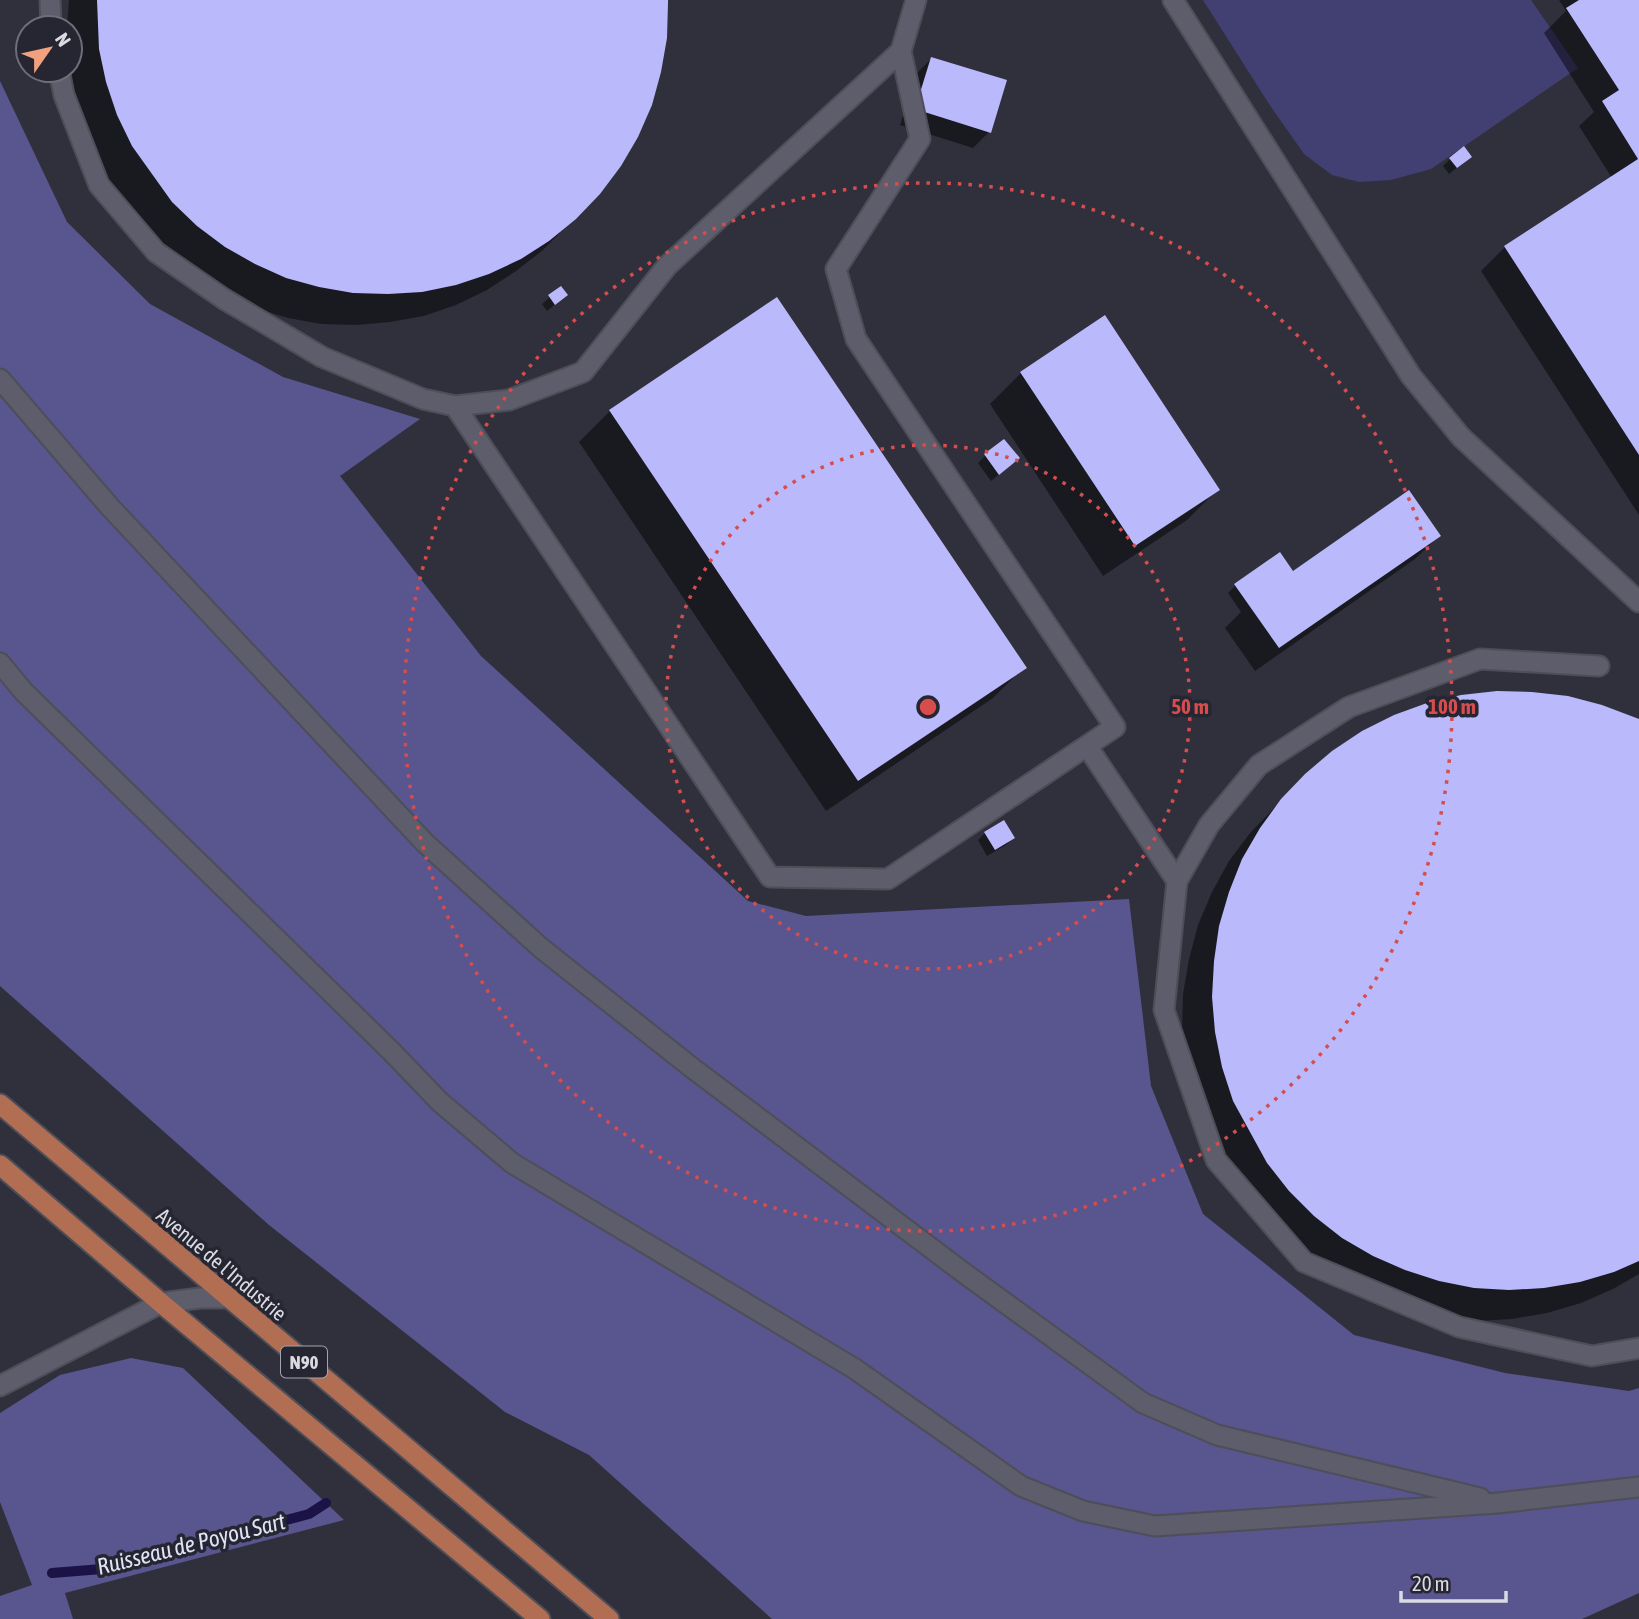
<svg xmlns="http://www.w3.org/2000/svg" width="1639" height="1619" font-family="'Asap Condensed',sans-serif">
	<rect width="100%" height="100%" fill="#30303d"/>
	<!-- green -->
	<path fill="#423f73" d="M 1203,0 L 1531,0 L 1578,68 L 1431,169 L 1391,180 L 1359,182 L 1332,175 L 1304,154 L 1269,104 Z"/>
	<!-- forest -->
	<path fill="#58558f" d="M 0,81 L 67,222 L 150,304 L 283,377 L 420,419 L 340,476 L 481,656 L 748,901 L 806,916 L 1129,899 L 1151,1086 L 1203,1214 L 1354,1335 L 1505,1373 L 1629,1391 L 1639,1388 L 1639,1593 L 1582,1619 L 772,1619 L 589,1455 L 505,1412 L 269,1225 L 0,986 Z
		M 131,1358 L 183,1368 L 344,1520 L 65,1593 L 73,1619 L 0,1619 L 0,1596 L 32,1585 L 0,1502 L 0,1413 L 60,1375 Z"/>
	<!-- shadow -->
	<path fill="#0007" d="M 69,0 L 666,0 L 599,193 L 543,250 L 516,271 L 487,290 L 456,305 L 424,316 L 390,322 L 356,325 L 321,324 L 288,318 L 255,308 L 141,234 L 86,147 L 68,70 L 70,70 L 70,28 L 67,28 Z
		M 1559,0 L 1639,0 L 1639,515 L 1481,271 L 1505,247 L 1612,178 L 1579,126 L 1594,112 L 1544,33 L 1566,11 Z
		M 931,59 L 989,132 L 973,148 L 900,125 L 916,74 Z
		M 1470,157 L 1449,174 L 1443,166 L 1450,159 Z
		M 561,288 L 566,295 L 547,311 L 542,304 Z
		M 1021,373 L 1218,489 L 1187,520 L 1103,576 L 990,404 Z
		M 610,411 L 1024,667 L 993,698 L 826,811 L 579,442 Z
		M 986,455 L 1010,465 L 991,481 L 978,463 Z
		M 1439,536 L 1415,559 L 1255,671 L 1225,628 L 1241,612 L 1228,593 L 1235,586 Z
		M 1639,722 L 1639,1274 L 1613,1289 L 1581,1303 L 1547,1313 L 1512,1319 L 1477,1321 L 1442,1318 L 1341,1287 L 1236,1194 L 1184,1064 L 1182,1029 L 1183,994 L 1189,959 L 1198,925 L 1212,892 L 1229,861 L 1250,833 L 1306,775 Z
		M 985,833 L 1013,838 L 1006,845 L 987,856 L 978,840 Z"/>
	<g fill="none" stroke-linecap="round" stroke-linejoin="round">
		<!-- stream -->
		<path stroke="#1b1246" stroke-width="10" d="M 52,1573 L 102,1569 L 309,1514 L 326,1503"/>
	</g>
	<!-- building -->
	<path fill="#b9b9fb" d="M 97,0 L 668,0 L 668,3 L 667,38 L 661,72 L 652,105 L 638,137 L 621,166 L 600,194 L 576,219 L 549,241 L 521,259 L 489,274 L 456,285 L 422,292 L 388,294 L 353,293 L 319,287 L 286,278 L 255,264 L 225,247 L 197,226 L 172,202 L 132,146 L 117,115 L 106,82 L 99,49 Z
		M 1579,0 L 1639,0 L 1639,455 L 1504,246 L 1638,159 L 1602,101 L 1619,90 L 1566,8 Z
		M 931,57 L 1007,80 L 991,133 L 915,109 Z
		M 1464,146 L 1472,157 L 1457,168 L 1449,158 Z
		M 561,286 L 568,295 L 555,305 L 548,295 Z
		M 777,297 L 1027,668 L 858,781 L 609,410 Z
		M 1105,315 L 1220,490 L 1135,546 L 1020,372 Z
		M 1004,439 L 1020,458 L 999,475 L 984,454 Z
		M 1409,490 L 1441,536 L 1279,648 L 1234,584 L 1280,552 L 1293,571 Z
		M 1497,691 L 1532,692 L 1568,696 L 1602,705 L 1639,719 L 1639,1261 L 1614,1272 L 1580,1282 L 1544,1288 L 1509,1290 L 1474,1288 L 1439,1281 L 1405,1270 L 1373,1256 L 1342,1238 L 1314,1216 L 1289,1191 L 1267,1163 L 1233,1101 L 1222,1067 L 1215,1032 L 1212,997 L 1214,961 L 1219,926 L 1229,892 L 1242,859 L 1260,828 L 1281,799 L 1305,774 L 1332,751 L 1362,731 L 1394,715 L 1427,703 L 1461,695 Z
		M 1004,820 L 1015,838 L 995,850 L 984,832 Z"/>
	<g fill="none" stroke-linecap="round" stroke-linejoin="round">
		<defs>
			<path id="service" d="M 50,0 L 51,28
				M 1173,0 L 1411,376 L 1461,437 L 1639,602
				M 59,70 L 64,95 L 99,185 L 156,252 L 224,299 L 322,357 L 423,399 L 455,406 L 509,400 L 583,372 L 667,266 L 901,51
				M 0,379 L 109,506 L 425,843 L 541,948 L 691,1067 L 964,1273 L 1143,1403 L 1217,1435 L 1480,1498
				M 455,406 L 770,877 L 888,879 L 1115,727 L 856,339 L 836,269 L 920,139 L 901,51 L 916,0
				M 0,663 L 24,692 L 392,1052 L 440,1102 L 512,1163 L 855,1369 L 1021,1486 L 1083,1511 L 1155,1526 L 1498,1503 L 1639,1487
				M 1599,666 L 1480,659 L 1349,707 L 1259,765 L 1209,825 L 1177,881 L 1164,1010 L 1216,1160 L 1304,1262 L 1459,1327 L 1592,1356 L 1639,1348
				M 1087,746 L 1177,881"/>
			<path id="tertiary" d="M 0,1386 L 161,1303 L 200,1298 L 227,1298"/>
			<path id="primary" d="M 0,1104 L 609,1619
				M 0,1165 L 161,1303 L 540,1619"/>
		</defs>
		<!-- service casing -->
		<use href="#service" stroke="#4e4e59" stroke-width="23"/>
		<!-- tertiary casing -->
		<use href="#tertiary" stroke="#4e4e59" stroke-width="23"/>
		<!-- primary casing -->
		<use href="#primary" stroke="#4e4e59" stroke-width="23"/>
		<!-- service -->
		<use href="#service" stroke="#5d5d6b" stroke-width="19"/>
		<!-- tertiary -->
		<use href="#tertiary" stroke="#5d5d6b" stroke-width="19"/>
		<!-- primary -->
		<use href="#primary" stroke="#b26e52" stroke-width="19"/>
	</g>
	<!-- distance rings -->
	<g fill="none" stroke="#d74c4d" stroke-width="3.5" stroke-dasharray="3.5 7">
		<circle cx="928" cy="707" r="262"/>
		<circle cx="928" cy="707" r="524"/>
	</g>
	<g text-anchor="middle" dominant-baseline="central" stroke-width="7" stroke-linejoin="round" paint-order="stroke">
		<!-- shield labels -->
		<rect fill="#262632" stroke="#a4a4ae" stroke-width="2" x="281" y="1346.5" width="46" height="31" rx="5"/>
		<g font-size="19" font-weight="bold" fill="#dadae3">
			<text x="304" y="1362">N90</text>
		</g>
		<!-- street labels -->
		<g font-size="21" fill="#dadae3" stroke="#262632">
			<text transform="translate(222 1264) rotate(40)">Avenue de l'Industrie</text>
		</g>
		<!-- water labels -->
		<g font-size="23" font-style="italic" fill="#e1e2f4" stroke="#262632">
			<text transform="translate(191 1544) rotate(-14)">Ruisseau de Poyou Sart</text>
		</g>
	</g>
	<circle cx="928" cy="707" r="10" fill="#d74c4d" stroke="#262632" stroke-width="3.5"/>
	<g font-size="21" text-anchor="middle" font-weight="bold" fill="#d74c4d" stroke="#262632" stroke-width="7" stroke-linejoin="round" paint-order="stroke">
		<text x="1190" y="714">50 m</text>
		<text x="1452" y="714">100 m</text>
	</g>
	<!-- north arrow -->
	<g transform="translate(49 49) rotate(56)"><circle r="33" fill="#262632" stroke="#6e6e79" stroke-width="2"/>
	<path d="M0-5L12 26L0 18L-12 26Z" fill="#f1a17d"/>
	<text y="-10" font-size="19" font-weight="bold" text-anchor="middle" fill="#dadae3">N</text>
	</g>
	<!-- scale -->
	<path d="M1401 1591v10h105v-10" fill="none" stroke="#dadae3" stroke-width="3.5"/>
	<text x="1412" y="1591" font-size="21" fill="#dadae3" stroke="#262632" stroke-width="5" paint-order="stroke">20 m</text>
</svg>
